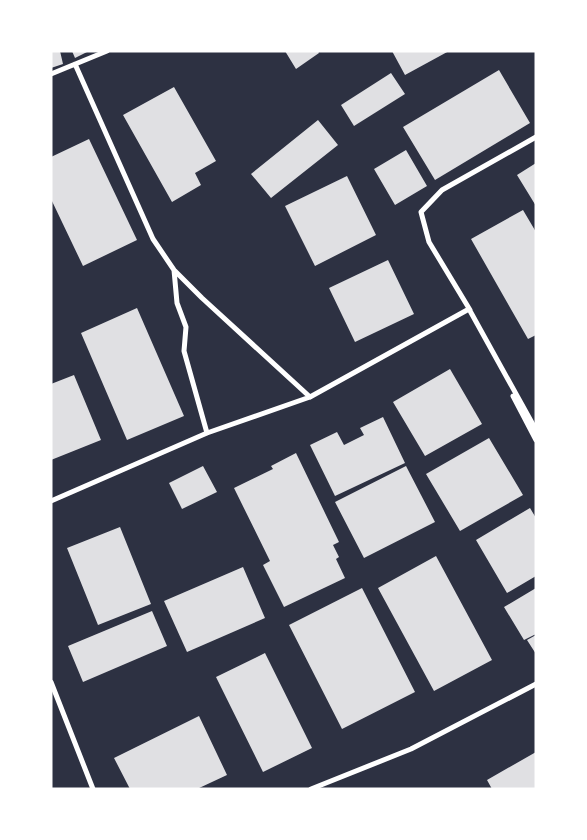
<svg xmlns="http://www.w3.org/2000/svg" width="587" height="840" font-family="'IBM Plex Serif',serif">
	<rect width="100%" height="100%" fill="#2d3142"/>
	<!-- building -->
	<path fill="#e0e0e3" d="M 51,51 L 60,51 L 63,64 L 51,68 Z
		M 72,51 L 89,51 L 75,58 Z
		M 285,51 L 318,51 L 319,53 L 296,69 Z
		M 392,51 L 449,51 L 405,75 Z
		M 499,70 L 530,123 L 435,180 L 403,127 Z
		M 391,73 L 405,94 L 354,126 L 341,105 Z
		M 174,87 L 216,161 L 195,173 L 201,185 L 172,202 L 123,115 Z
		M 318,120 L 338,145 L 271,198 L 251,174 Z
		M 89,139 L 137,240 L 83,266 L 51,199 L 51,157 Z
		M 406,150 L 427,186 L 395,205 L 374,169 Z
		M 536,163 L 536,206 L 517,175 Z
		M 347,176 L 376,235 L 315,266 L 285,206 Z
		M 523,210 L 536,232 L 536,335 L 528,339 L 471,239 Z
		M 388,260 L 414,314 L 355,342 L 329,288 Z
		M 137,308 L 184,416 L 127,440 L 81,333 Z
		M 450,369 L 482,424 L 425,456 L 393,402 Z
		M 74,375 L 101,440 L 51,460 L 51,384 Z
		M 383,417 L 405,463 L 335,496 L 310,445 L 337,432 L 344,445 L 364,435 L 360,428 Z
		M 489,438 L 523,495 L 460,531 L 426,474 Z
		M 296,453 L 339,542 L 333,545 L 339,557 L 336,559 L 345,578 L 284,607 L 263,565 L 270,561 L 234,488 L 273,469 L 271,466 Z
		M 203,466 L 217,492 L 182,509 L 169,483 Z
		M 406,466 L 435,522 L 364,558 L 335,502 Z
		M 530,508 L 536,518 L 536,576 L 507,593 L 476,540 Z
		M 120,527 L 151,604 L 98,625 L 67,548 Z
		M 436,556 L 492,660 L 434,691 L 378,588 Z
		M 243,567 L 265,618 L 187,652 L 164,601 Z
		M 362,588 L 415,692 L 342,729 L 289,625 Z
		M 536,588 L 536,634 L 524,640 L 504,607 Z
		M 152,611 L 167,646 L 83,682 L 68,646 Z
		M 536,635 L 536,654 L 527,640 Z
		M 265,653 L 312,748 L 263,772 L 216,677 Z
		M 199,716 L 227,775 L 197,789 L 130,789 L 114,758 Z
		M 536,752 L 536,789 L 492,789 L 487,780 Z"/>
	<g fill="none" stroke-linecap="round" stroke-linejoin="round">
		<!-- minor -->
		<path stroke="#fff" stroke-width="5" d="M 75,64 L 153,239 L 174,270 L 202,298 L 310,397
			M 51,74 L 107,51
			M 174,270 L 177,303 L 186,327 L 184,351 L 207,433
			M 470,310 L 429,242 L 421,212 L 442,190 L 536,137
			M 513,396 L 536,440
			M 51,501 L 207,433 L 310,397 L 469,309 L 536,430
			M 51,682 L 93,789
			M 311,789 L 411,749 L 536,684"/>
	</g>
	<!-- border -->
	<rect width="587" height="840" fill="none" stroke="#ffffff" stroke-width="105"/>
</svg>
